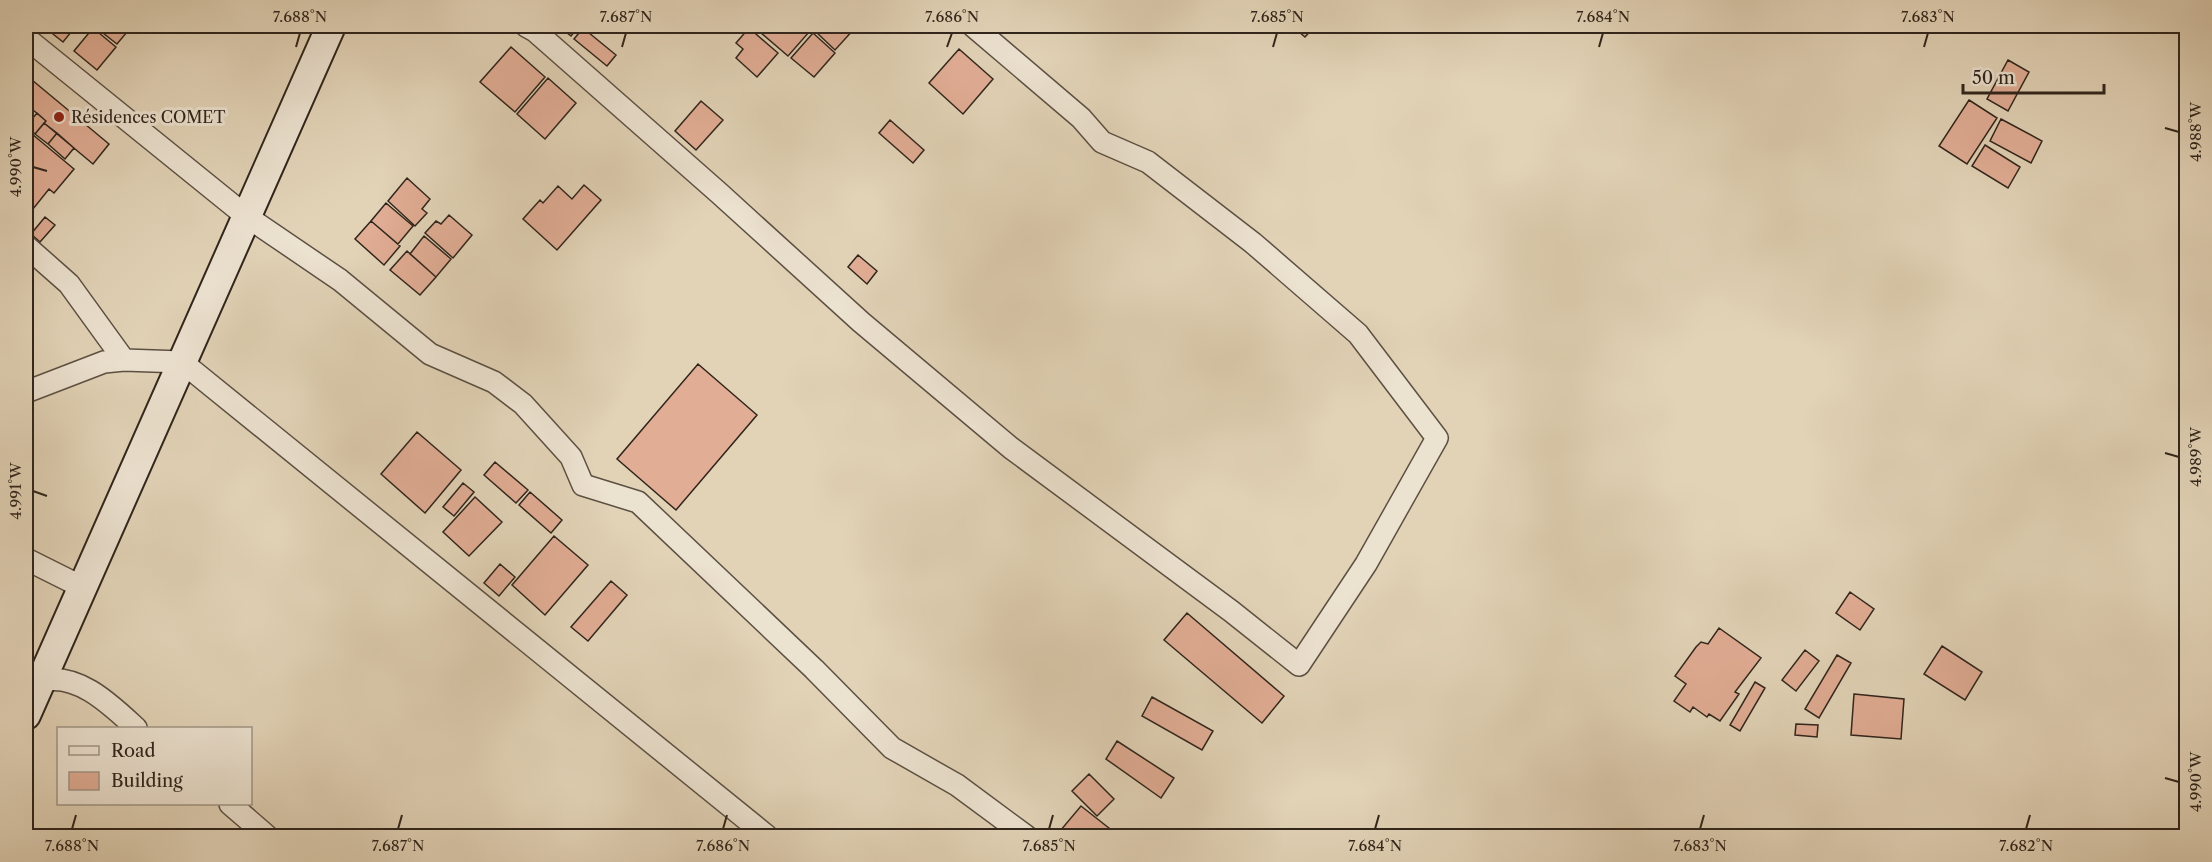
<svg xmlns="http://www.w3.org/2000/svg" width="2212" height="862" font-family="'Libre Caslon Text',serif">
	<rect width="100%" height="100%" fill="#e2d3b7"/>
	<filter id="stains"><feTurbulence type="fractalNoise" baseFrequency=".00333" numOctaves="4"/><feColorMatrix values="0 0 0 0 .2 0 0 0 0 .09 0 0 0 0 .02 0 0 0 .5 -.17"/></filter>
	<radialGradient id="worn" r=".72"><stop offset=".6" stop-color="#630" stop-opacity="0"/><stop offset="1" stop-color="#630" stop-opacity=".3"/></radialGradient>
	<!-- building -->
	<path fill="#e1ad95" stroke="#30251c" stroke-width="1.5" d="M 43,26 L 76,26 L 63,42 Z
		M 94,26 L 132,26 L 117,44 Z
		M 558,26 L 579,26 L 571,36 Z
		M 753,26 L 803,26 L 810,31 L 788,56 Z
		M 819,26 L 850,26 L 854,29 L 835,50 L 814,30 Z
		M 1292,26 L 1315,26 L 1305,37 Z
		M 93,28 L 116,47 L 97,70 L 74,51 Z
		M 583,28 L 616,55 L 607,66 L 574,39 Z
		M 749,28 L 778,53 L 757,77 L 736,58 L 743,49 L 736,43 Z
		M 813,33 L 835,53 L 814,77 L 791,58 Z
		M 511,47 L 545,77 L 515,112 L 480,82 Z
		M 959,49 L 993,79 L 963,114 L 929,83 Z
		M 2008,60 L 2029,72 L 2008,111 L 1987,99 Z
		M 26,75 L 109,144 L 93,164 L 44,123 L 46,121 L 26,104 Z
		M 548,78 L 576,103 L 545,139 L 517,114 Z
		M 1969,100 L 1997,118 L 1967,164 L 1939,146 Z
		M 701,101 L 723,120 L 696,150 L 675,131 Z
		M 37,113 L 46,121 L 35,134 L 26,126 Z
		M 2001,119 L 2042,141 L 2031,163 L 1990,141 Z
		M 890,120 L 924,150 L 913,163 L 879,133 Z
		M 44,123 L 57,133 L 48,144 L 35,134 Z
		M 26,129 L 74,169 L 54,193 L 49,189 L 33,209 L 26,203 Z
		M 57,133 L 74,148 L 65,159 L 48,144 Z
		M 1985,145 L 2020,167 L 2008,188 L 1972,166 Z
		M 407,178 L 430,199 L 422,209 L 427,213 L 415,226 L 388,201 Z
		M 584,185 L 601,200 L 557,250 L 523,219 L 540,200 L 543,203 L 558,186 L 572,199 Z
		M 386,203 L 413,226 L 398,244 L 371,221 Z
		M 449,215 L 472,235 L 453,258 L 425,233 L 436,221 L 441,224 Z
		M 45,217 L 55,225 L 40,242 L 31,234 Z
		M 371,221 L 400,246 L 384,265 L 355,239 Z
		M 424,236 L 451,259 L 436,277 L 410,254 Z
		M 407,251 L 436,277 L 420,295 L 390,270 Z
		M 858,255 L 877,271 L 867,284 L 848,267 Z
		M 698,364 L 757,415 L 676,510 L 617,459 Z
		M 417,432 L 461,470 L 425,513 L 381,474 Z
		M 495,462 L 528,490 L 516,503 L 484,475 Z
		M 463,483 L 474,492 L 454,516 L 443,507 Z
		M 530,492 L 562,520 L 551,533 L 519,505 Z
		M 475,497 L 502,522 L 469,556 L 443,532 Z
		M 554,536 L 588,565 L 545,615 L 512,585 Z
		M 500,564 L 515,577 L 499,596 L 484,583 Z
		M 611,581 L 627,595 L 588,641 L 571,627 Z
		M 1850,592 L 1874,609 L 1860,630 L 1836,613 Z
		M 1187,613 L 1284,696 L 1262,723 L 1164,640 Z
		M 1719,628 L 1761,658 L 1735,692 L 1739,694 L 1720,721 L 1709,714 L 1707,717 L 1693,707 L 1690,712 L 1674,701 L 1686,684 L 1675,676 L 1696,647 L 1701,642 L 1708,644 Z
		M 1942,646 L 1982,672 L 1965,700 L 1924,674 Z
		M 1805,650 L 1819,661 L 1796,691 L 1782,680 Z
		M 1837,655 L 1851,663 L 1819,718 L 1805,709 Z
		M 1755,682 L 1765,688 L 1740,731 L 1730,725 Z
		M 1854,694 L 1904,699 L 1901,739 L 1851,735 Z
		M 1152,697 L 1213,731 L 1202,750 L 1142,716 Z
		M 1796,724 L 1818,725 L 1817,737 L 1795,735 Z
		M 1117,741 L 1174,778 L 1161,798 L 1106,759 Z
		M 1089,774 L 1114,799 L 1097,816 L 1072,791 Z
		M 1081,806 L 1119,836 L 1067,836 L 1060,831 Z"/>
	<g fill="none" stroke-linecap="round" stroke-linejoin="round">
		<defs>
			<path id="street" d="M 526,26 L 535,31 L 719,193 L 861,322 L 1011,448 L 1231,611 L 1299,665 L 1366,564 L 1437,438 L 1358,334 L 1253,243 L 1148,162 L 1102,142 L 1081,118 L 973,26
				M 26,38 L 246,216 L 340,280 L 430,354 L 494,382 L 523,404 L 571,457 L 583,485 L 638,502 L 814,669 L 892,748 L 957,785 L 1026,836
				M 26,246 L 69,284 L 124,360
				M 26,392 L 104,362 L 124,360 L 182,362 L 767,836
				M 26,559 L 82,587
				M 41,681 C 78,672 111,705 136,728
				M 230,804 L 267,836"/>
			<path id="secondary" d="M 26,715 L 331,26"/>
		</defs>
		<!-- street casing -->
		<use href="#street" stroke="#5c5043" stroke-width="24"/>
		<!-- secondary casing -->
		<use href="#secondary" stroke="#30251c" stroke-width="32"/>
		<!-- street -->
		<use href="#street" stroke="#ece2d0" stroke-width="21"/>
		<!-- secondary -->
		<use href="#secondary" stroke="#ece2d0" stroke-width="28"/>
	</g>
	<!-- ticks -->
	<path fill="none" stroke="#30251c" stroke-width="2" d="M 296,47 L 300,33M 622,47 L 626,33M 947,47 L 952,33M 1273,47 L 1277,33M 1599,47 L 1603,33M 1924,47 L 1928,33M 2165,128 L 2179,132M 33,167 L 47,171M 2165,453 L 2179,457M 33,491 L 47,496M 2165,778 L 2179,782M 72,829 L 76,815M 398,829 L 402,815M 723,829 L 727,815M 1049,829 L 1053,815M 1375,829 L 1379,815M 1700,829 L 1704,815M 2026,829 L 2030,815"/>
	<!-- markers -->
	<circle fill="#8f2418" stroke="#ece2d0" stroke-width="2" cx="59" cy="117" r="6"/>
	<g text-anchor="middle" dominant-baseline="central" stroke-width="6" stroke-linejoin="round" paint-order="stroke">
		<!-- poi labels -->
		<g font-size="16" fill="#30251c" stroke="#ece2d0" text-anchor="start">
			<text x="71" y="117">Résidences COMET</text>
		</g>
	</g>
	<!-- margin -->
	<rect width="2212" height="862" fill="none" stroke="#e2d3b7" stroke-width="66"/>
	<!-- legend -->
	<rect x="57" y="727" width="195" height="78" fill="#ece2d0" stroke="#a19688" stroke-width="1.5"/>
	<rect x="69" y="746" width="30" height="9" fill="#ece2d0" stroke="#a19688" stroke-width="1.5"/>
	<text x="111" y="757" font-size="18" fill="#30251c">Road</text>
	<rect x="69" y="772" width="30" height="18" fill="#e1ad95" stroke="#a19688" stroke-width="1.5"/>
	<text x="111" y="787" font-size="18" fill="#30251c">Building</text>
	<!-- scale -->
	<path d="M1963 84v9h141v-9" fill="none" stroke="#30251c" stroke-width="3"/>
	<text x="1972" y="84" font-size="18" fill="#30251c" stroke="#ece2d0" stroke-width="4.5" paint-order="stroke">50 m</text>
	<rect x="33" y="33" width="2146" height="796" fill="none" stroke="#30251c" stroke-width="2"/>
	<g font-size="15" text-anchor="middle" fill="#30251c">
		<text x="300" y="22">7.688°N</text>
		<text x="626" y="22">7.687°N</text>
		<text x="952" y="22">7.686°N</text>
		<text x="1277" y="22">7.685°N</text>
		<text x="1603" y="22">7.684°N</text>
		<text x="1928" y="22">7.683°N</text>
		<text transform="translate(2196 132) rotate(-90)" y="5">4.988°W</text>
		<text transform="translate(16 167) rotate(-90)" y="5">4.990°W</text>
		<text transform="translate(2196 457) rotate(-90)" y="5">4.989°W</text>
		<text transform="translate(16 491) rotate(-90)" y="5">4.991°W</text>
		<text transform="translate(2196 782) rotate(-90)" y="5">4.990°W</text>
		<text x="72" y="851">7.688°N</text>
		<text x="398" y="851">7.687°N</text>
		<text x="723" y="851">7.686°N</text>
		<text x="1049" y="851">7.685°N</text>
		<text x="1375" y="851">7.684°N</text>
		<text x="1700" y="851">7.683°N</text>
		<text x="2026" y="851">7.682°N</text>
	</g>
	<rect width="100%" height="100%" filter="url(#stains)"/>
	<rect width="100%" height="100%" fill="url(#worn)"/>
</svg>
